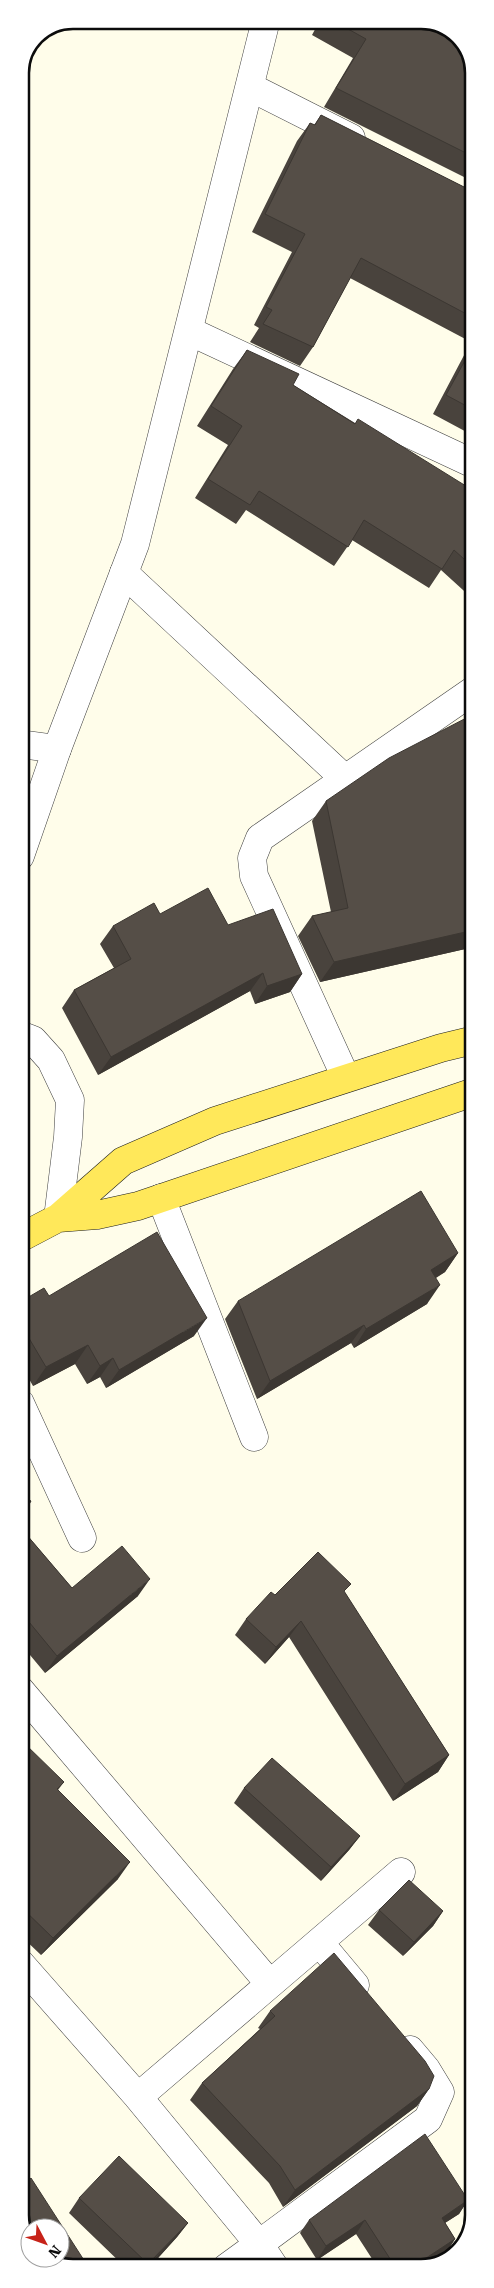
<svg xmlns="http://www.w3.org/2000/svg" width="494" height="2288" font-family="'Roboto Serif',serif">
	<rect width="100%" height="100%" fill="#fffdea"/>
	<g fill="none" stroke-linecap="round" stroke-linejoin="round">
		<defs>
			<path id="minor" d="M 250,87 L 351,138
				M 189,331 L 474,464
				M 124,573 L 345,779
				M 20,744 L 57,749
				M 346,1078 L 254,876 L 252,858 L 260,838 L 474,690
				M 161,1198 L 254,1437
				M 20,1403 L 82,1538
				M 20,1690 L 270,1984
				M 401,1872 L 138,2097 L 259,2244 L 428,2119 L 440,2092 L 426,2069 L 410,2050
				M 319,1942 L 355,1985
				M 20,1963 L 138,2097
				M 226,2268 L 259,2244 L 275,2268"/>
			<path id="tertiary" d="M 20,856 L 57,749 L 135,544 L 266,20
				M 20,1035 L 33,1040 L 51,1060 L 70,1100 L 68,1137 L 58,1218"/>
			<path id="primary" d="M 58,1218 L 97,1215 L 138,1206 L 474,1092
				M 20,1238 L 58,1218 L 123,1161 L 215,1121 L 441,1048 L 474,1040"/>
		</defs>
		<!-- minor casing -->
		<use href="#minor" stroke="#3f3f3f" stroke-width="29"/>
		<!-- tertiary casing -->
		<use href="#tertiary" stroke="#3f3f3f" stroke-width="29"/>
		<!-- primary casing -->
		<use href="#primary" stroke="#1d1d1d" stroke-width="29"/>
		<!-- minor -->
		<use href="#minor" stroke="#fff" stroke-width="28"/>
		<!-- tertiary -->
		<use href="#tertiary" stroke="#fff" stroke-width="28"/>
		<!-- primary -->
		<use href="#primary" stroke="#ffe85a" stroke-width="28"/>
	</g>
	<!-- wall -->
	<path fill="#49433d" d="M 320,20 L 428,20 L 474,65 L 474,182 L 324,107 L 353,58 L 312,35 Z
		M 321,115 L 474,192 L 474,436 L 433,414 L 471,342 L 350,278 L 313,347 L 300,366 L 250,342 L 259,328 L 254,325 L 292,252 L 252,232 L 297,141 L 310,123 L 314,125 Z
		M 247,350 L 293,385 L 355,423 L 474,491 L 474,600 L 441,570 L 429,588 L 352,540 L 334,566 L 246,510 L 236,524 L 195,498 L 228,445 L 197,426 L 233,369 Z
		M 474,714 L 474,947 L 320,982 L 298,936 L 312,916 L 331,912 L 312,821 L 326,801 Z
		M 160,914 L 228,925 L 302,974 L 290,992 L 255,1004 L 250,991 L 98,1075 L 62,1008 L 74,990 L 114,968 L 100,944 L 113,926 Z
		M 458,1253 L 445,1272 L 436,1278 L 427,1304 L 354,1348 L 351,1343 L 257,1399 L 225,1319 L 238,1301 Z
		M 49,1296 L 194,1336 L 106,1388 L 100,1377 L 87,1384 L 75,1364 L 33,1386 L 20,1363 L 20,1302 Z
		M 20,1527 L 72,1588 L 138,1596 L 45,1673 L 20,1643 Z
		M 345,1593 L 449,1755 L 438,1772 L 393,1801 L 289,1637 L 265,1664 L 235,1635 L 246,1619 L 275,1595 Z
		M 20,1744 L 64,1782 L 58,1790 L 118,1879 L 41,1955 L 20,1935 Z
		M 244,1788 L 360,1836 L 349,1850 L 321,1881 L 234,1803 Z
		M 379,1910 L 443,1911 L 433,1926 L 403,1956 L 368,1925 Z
		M 270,2011 L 429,2089 L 417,2106 L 283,2207 L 269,2183 L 190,2100 L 202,2083 L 260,2029 L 258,2028 Z
		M 79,2198 L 188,2223 L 177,2237 L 149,2268 L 126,2268 L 69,2213 Z
		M 468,2200 L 459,2214 L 445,2223 L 455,2239 L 446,2253 L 423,2268 L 378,2268 L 356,2234 L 317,2260 L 300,2233 L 309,2220 Z"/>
	<!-- shaded-wall -->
	<path fill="#3c3732" d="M 474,930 L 474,947 L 320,982 L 334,962 Z
		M 263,973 L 250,991 L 98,1075 L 111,1057 Z
		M 302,974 L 290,992 L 255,1004 L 267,986 Z
		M 458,1253 L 445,1272 L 418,1288 L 431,1270 Z
		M 440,1285 L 427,1304 L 354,1348 L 366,1329 Z
		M 207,1318 L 194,1336 L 106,1388 L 119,1370 Z
		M 364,1325 L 351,1343 L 257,1399 L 270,1381 Z
		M 88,1345 L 75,1364 L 33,1386 L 46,1367 Z
		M 113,1358 L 100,1377 L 87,1384 L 100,1366 Z
		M 150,1579 L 138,1596 L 45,1673 L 57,1656 Z
		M 301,1621 L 289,1637 L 265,1664 L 276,1647 Z
		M 449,1755 L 438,1772 L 393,1801 L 405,1784 Z
		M 360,1836 L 349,1850 L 321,1881 L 331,1867 Z
		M 130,1862 L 118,1879 L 41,1955 L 53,1938 Z
		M 443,1911 L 433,1926 L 403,1956 L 414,1942 Z
		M 429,2089 L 417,2106 L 283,2207 L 295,2190 Z
		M 468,2200 L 459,2214 L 432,2231 L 442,2218 Z
		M 365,2220 L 356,2234 L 317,2260 L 326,2246 Z
		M 188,2223 L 177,2237 L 149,2268 L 146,2268 Z
		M 455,2239 L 446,2253 L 423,2268 L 411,2268 Z"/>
	<!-- building -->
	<path fill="#554e47" stroke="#3c3732" d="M 332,20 L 428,20 L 458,35 L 474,65 L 474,157 L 336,88 L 366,39 Z
		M 321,115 L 474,192 L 474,318 L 361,258 L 313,347 L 263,324 L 272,310 L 266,307 L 305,234 L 265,214 L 310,123 L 315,125 Z
		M 474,344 L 474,410 L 446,395 Z
		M 247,350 L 299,374 L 293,385 L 355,424 L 358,419 L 474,491 L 474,568 L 454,550 L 442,569 L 364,520 L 348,547 L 259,491 L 250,505 L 208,479 L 242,426 L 211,406 Z
		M 474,714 L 474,930 L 334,962 L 312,916 L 348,908 L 326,801 L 389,758 Z
		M 208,888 L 228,925 L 273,909 L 302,974 L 267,986 L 263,973 L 111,1057 L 74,990 L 131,959 L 113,926 L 154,903 L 160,914 Z
		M 421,1191 L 458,1253 L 431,1270 L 440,1285 L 366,1329 L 364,1325 L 270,1381 L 238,1301 Z
		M 157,1232 L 207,1318 L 119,1370 L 113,1358 L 100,1366 L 88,1345 L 46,1367 L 20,1323 L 20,1302 L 44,1288 L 49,1296 Z
		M 20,1495 L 31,1501 L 20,1520 Z
		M 20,1527 L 72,1588 L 122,1546 L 150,1579 L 57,1656 L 20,1611 Z
		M 318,1552 L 351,1584 L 344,1591 L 449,1755 L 405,1784 L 301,1621 L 276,1647 L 246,1619 L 271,1592 L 275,1595 Z
		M 23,1742 L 64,1782 L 57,1789 L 130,1862 L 53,1938 L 20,1906 L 20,1744 Z
		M 272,1758 L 360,1836 L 331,1867 L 244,1788 Z
		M 409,1880 L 443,1911 L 414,1942 L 379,1910 Z
		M 334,1953 L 425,2061 L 434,2076 L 429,2089 L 295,2190 L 280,2166 L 202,2083 L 275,2016 L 270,2011 Z
		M 425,2134 L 468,2200 L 442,2218 L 455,2239 L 411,2268 L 396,2268 L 365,2220 L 326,2246 L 309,2220 Z
		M 119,2156 L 188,2223 L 148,2264 L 79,2198 Z
		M 31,2178 L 89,2268 L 66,2268 L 46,2258 L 60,2258 L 60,2228 L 30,2228 L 30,2242 L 20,2223 L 20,2187 Z"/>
	<!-- crop -->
	<path d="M0 0H494V2288H0ZM73 29H421A44 44 0 0 1 465 73V2215A44 44 0 0 1 421 2259H73A44 44 0 0 1 29 2215V73A44 44 0 0 1 73 29Z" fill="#fff" fill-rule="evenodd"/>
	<path fill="none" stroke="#0c0c0c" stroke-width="2.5" d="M73 29H421A44 44 0 0 1 465 73V2215A44 44 0 0 1 421 2259H73A44 44 0 0 1 29 2215V73A44 44 0 0 1 73 29Z"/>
	<!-- north arrow -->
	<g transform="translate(45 2243) rotate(131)"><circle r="24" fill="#ffffff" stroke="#9e9e9e"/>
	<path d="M0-4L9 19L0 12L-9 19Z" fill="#c72319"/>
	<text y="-8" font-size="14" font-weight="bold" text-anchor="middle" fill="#0c0c0c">N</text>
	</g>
</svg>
